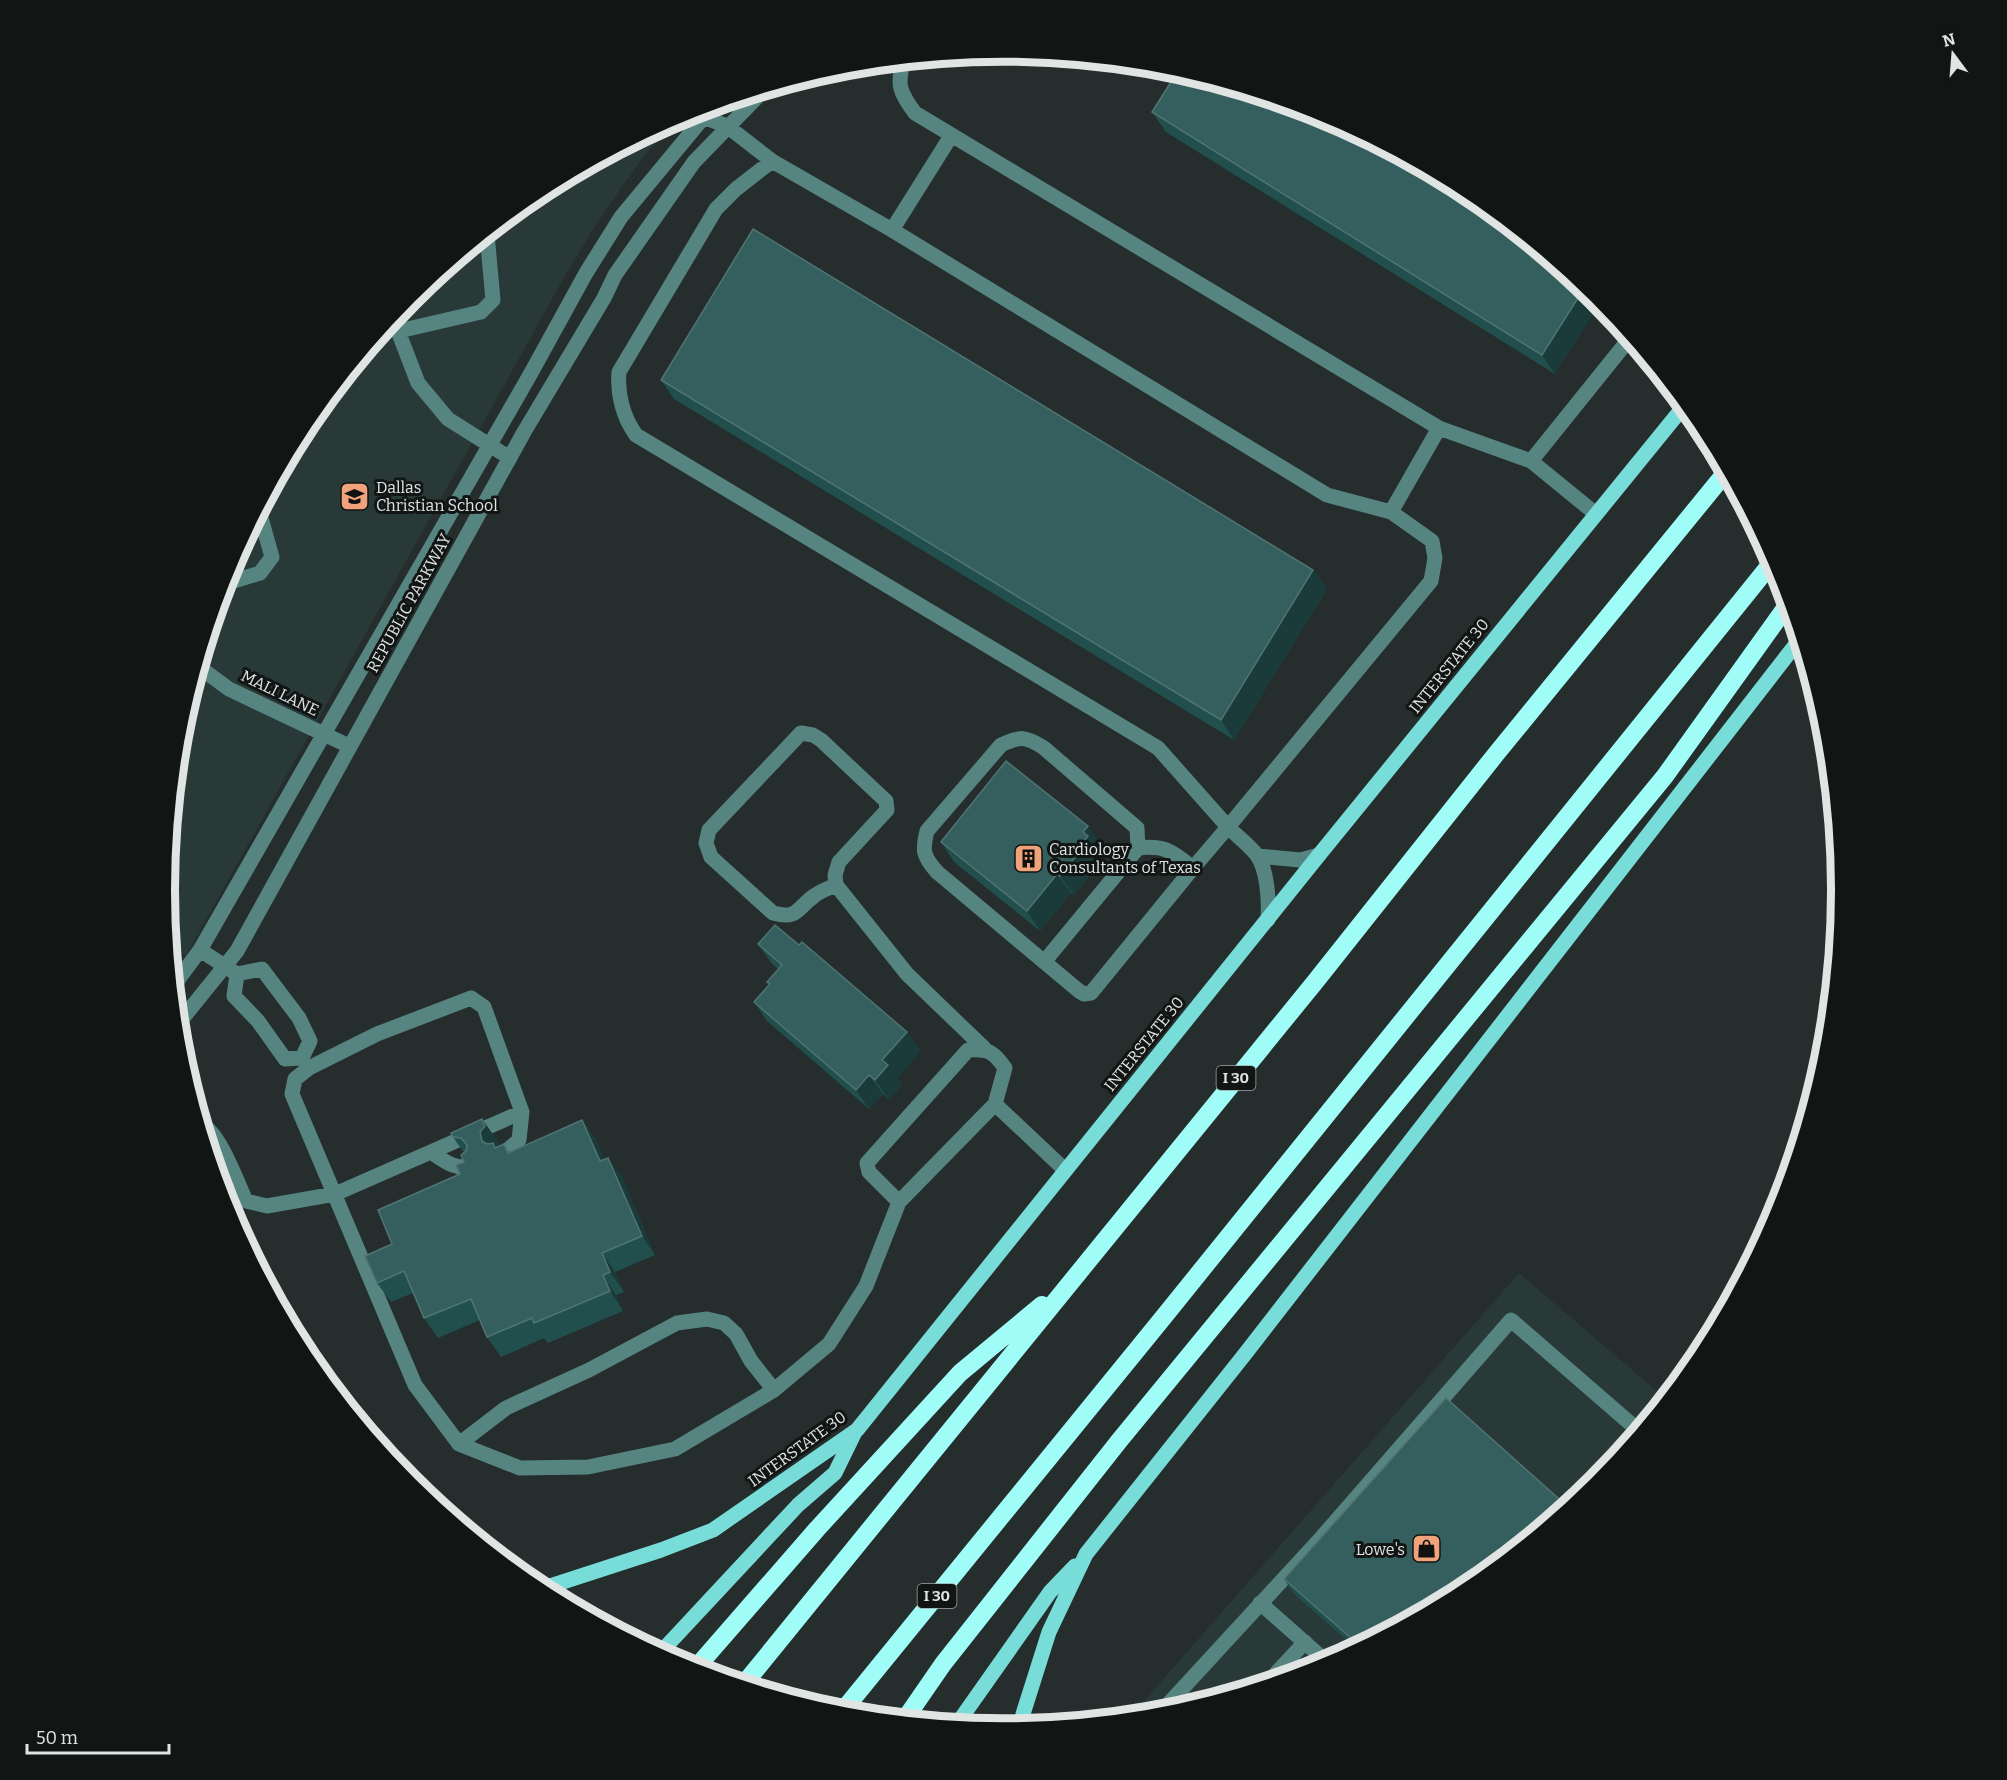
<svg xmlns="http://www.w3.org/2000/svg" width="2007" height="1780" font-family="Bitter,serif">
	<rect width="100%" height="100%" fill="#252d2d"/>
	<!-- built -->
	<path fill="#293938" d="M 650,132 L 661,138 L 644,156 L 619,191 L 592,231 L 565,276 L 186,956 L 170,948 L 165,890 L 181,726 L 229,569 L 306,424 L 410,296 L 538,192 Z
		M 1519,1273 L 1666,1399 L 1597,1484 L 1469,1588 L 1324,1665 L 1167,1713 L 1131,1716 Z"/>
	<g fill="none" stroke-linecap="round" stroke-linejoin="round">
		<!-- minor -->
		<path stroke="#568481" stroke-width="15" d="M 904,61 C 896,84 900,93 915,113 L 1439,428 L 1531,461 L 1596,514
			M 695,111 L 703,117 L 727,126 L 772,161 L 892,230 L 1327,495 L 1391,512 L 1432,541 L 1435,558 L 1431,581 L 1228,827 L 1158,748 L 636,435 C 623,417 617,394 619,372 L 716,209 L 736,189 L 772,161
			M 892,230 L 951,136
			M 393,318 L 418,383 L 448,419 L 510,458
			M 399,331 L 481,312 L 493,300 L 487,234
			M 1531,461 L 1630,338
			M 1391,512 L 1439,428
			M 224,584 L 260,573 L 272,557 L 259,511
			M 199,667 L 229,689 L 349,746
			M 1138,848 C 1165,845 1172,851 1193,868
			M 1258,856 L 1300,860 L 1319,855
			M 836,885 C 829,888 820,891 814,896 C 797,908 798,920 773,913 L 711,857 L 706,843 L 709,830 L 801,733 L 813,735 L 821,740 L 886,801 L 887,810 L 839,862 L 835,875 L 836,885 L 907,974 L 985,1049
			M 200,950 L 237,974 L 262,969 L 299,1018 L 310,1041 L 302,1058
			M 1044,962 L 1138,848 L 1137,828 L 1044,748 C 1026,736 1020,736 1001,745 L 927,831 C 922,851 923,856 937,872 L 1079,991 L 1084,994 L 1091,993 L 1193,868 L 1228,827 C 1237,836 1248,844 1256,854 C 1268,869 1269,902 1268,920
			M 237,974 L 234,996 L 258,1021 L 285,1059 L 302,1058
			M 174,985 L 200,950 L 531,373 L 586,273 L 621,217 L 713,106
			M 178,1024 L 237,951 L 524,432 L 604,298 L 615,275 L 694,162 L 764,90
			M 202,1125 C 219,1131 238,1184 246,1201 L 267,1206 L 335,1194 L 522,1112 L 484,1007 L 471,998 L 377,1034 L 309,1068 L 295,1079 L 292,1094 L 415,1385 L 459,1444 L 520,1468 L 588,1467 L 675,1449 L 774,1390 L 829,1344 L 866,1286 L 899,1202 L 995,1104 L 1065,1170
			M 431,1152 C 444,1161 455,1170 471,1166
			M 503,1154 L 519,1140 L 522,1112
			M 899,1202 L 869,1172 L 867,1163 L 968,1050 C 989,1049 993,1051 1005,1068 L 995,1104
			M 459,1444 L 506,1408 L 589,1370 L 677,1323 L 707,1319 L 724,1323 L 736,1334 L 751,1361 L 774,1390
			M 1260,1603 L 1328,1663
			M 1268,1682 L 1305,1642
			M 1159,1714 L 1322,1537 L 1511,1320 L 1639,1431"/>
		<!-- major -->
		<path stroke="#78ddd8" stroke-width="15" d="M 541,1589 L 661,1550 L 713,1530 L 857,1430 L 1319,855 L 1685,405
			M 660,1653 L 798,1505 L 835,1473 L 855,1432
			M 957,1724 L 1050,1592 L 1075,1566
			M 1022,1727 L 1023,1714 L 1049,1632 L 1086,1554 L 1245,1354 L 1800,639"/>
		<!-- highway -->
		<path stroke="#9ffcf7" stroke-width="18" d="M 695,1669 L 817,1529 L 960,1373 L 1042,1305
			M 744,1684 L 1315,982 L 1496,754 L 1727,471
			M 841,1713 L 1162,1319 L 1774,560
			M 905,1719 L 943,1664 L 1119,1441 L 1665,776 L 1789,603"/>
	</g>
	<!-- wall -->
	<path fill="#204f4d" d="M 1152,112 L 1470,193 L 1555,374 L 1166,132 Z
		M 661,380 L 1313,570 L 1327,589 L 1234,740 L 674,399 Z
		M 941,842 L 1101,845 L 1098,850 L 1102,855 L 1092,867 L 1094,870 L 1074,895 L 1071,893 L 1040,931 L 954,862 Z
		M 758,944 L 799,945 L 907,1032 L 920,1051 L 897,1078 L 902,1085 L 889,1100 L 883,1094 L 869,1109 L 767,1021 L 754,1002 L 769,984 L 767,982 L 778,969 L 772,964 Z
		M 482,1119 L 496,1139 L 499,1145 L 497,1147 L 510,1152 L 582,1120 L 596,1139 L 604,1159 L 608,1158 L 622,1177 L 655,1255 L 615,1272 L 624,1292 L 616,1295 L 623,1311 L 548,1343 L 544,1338 L 501,1357 L 487,1337 L 480,1320 L 438,1338 L 424,1318 L 413,1293 L 391,1302 L 377,1283 L 392,1244 L 460,1174 L 464,1162 L 464,1153 L 453,1137 Z
		M 1284,1579 L 1469,1588 L 1356,1648 L 1294,1594 Z"/>
	<!-- shaded-wall -->
	<path fill="#1a3b3a" d="M 1585,287 L 1597,297 L 1601,302 L 1555,374 L 1542,355 Z
		M 1313,570 L 1327,589 L 1234,740 L 1221,720 Z
		M 1088,826 L 1101,845 L 1098,850 L 1102,855 L 1092,867 L 1094,870 L 1074,895 L 1060,876 L 1078,848 L 1083,832 Z
		M 1057,874 L 1071,893 L 1040,931 L 1027,911 Z
		M 907,1032 L 920,1051 L 897,1078 L 902,1085 L 889,1100 L 875,1080 L 882,1060 Z
		M 869,1075 L 883,1094 L 869,1109 L 856,1090 Z
		M 482,1119 L 496,1139 L 499,1145 L 494,1151 L 482,1141 L 480,1132 Z
		M 582,1120 L 596,1139 L 614,1180 L 600,1161 Z
		M 608,1158 L 622,1177 L 655,1255 L 642,1236 Z
		M 602,1253 L 615,1272 L 624,1292 L 610,1272 Z
		M 603,1275 L 616,1295 L 623,1311 L 610,1291 Z"/>
	<!-- building -->
	<path fill="#355f5e" stroke="#507473" stroke-width="1.5" d="M 1178,71 L 1325,115 L 1470,193 L 1585,287 L 1542,355 L 1152,112 Z
		M 753,229 L 1313,570 L 1221,720 L 661,380 Z
		M 1006,761 L 1088,826 L 1083,832 L 1088,836 L 1078,848 L 1081,850 L 1060,876 L 1057,874 L 1027,911 L 941,842 Z
		M 775,925 L 799,945 L 802,942 L 907,1032 L 882,1060 L 888,1065 L 875,1080 L 869,1075 L 856,1090 L 754,1002 L 770,984 L 767,982 L 782,965 L 758,944 Z
		M 482,1119 L 485,1126 L 480,1132 L 482,1141 L 487,1144 L 493,1143 L 495,1148 L 504,1144 L 508,1153 L 582,1120 L 600,1161 L 608,1158 L 642,1236 L 602,1253 L 610,1272 L 603,1275 L 610,1291 L 534,1323 L 532,1318 L 487,1337 L 471,1299 L 424,1318 L 404,1271 L 377,1283 L 365,1256 L 392,1244 L 378,1210 L 460,1174 L 456,1165 L 464,1162 L 461,1155 L 466,1151 L 467,1145 L 461,1138 L 453,1137 L 451,1133 Z
		M 1446,1398 L 1568,1507 L 1469,1588 L 1360,1646 L 1284,1579 Z"/>
	<!-- icons -->
	<defs>
		<symbol id="school-square" viewBox="-11 -11 22 22"><rect x="-9" y="-9" width="18" height="18" rx="4" fill="#f0a27a" stroke="#111514"/><path d="M0-5L7-2L0 1L-7-2ZM-4 1L0 2.5L4 1V4Q0 6-4 4Z" fill="#111"/></symbol>
		<symbol id="building-square" viewBox="-11 -11 22 22"><rect x="-9" y="-9" width="18" height="18" rx="4" fill="#f0a27a" stroke="#111514"/><path d="M-4-6H4V6H1V3H-1V6H-4ZM-2.5-4.3h1.7v1.8h-1.7ZM.8-4.3h1.7v1.8H.8ZM-2.5-1h1.7V.8h-1.7ZM.8-1h1.7V.8H.8Z" fill="#111"/></symbol>
		<symbol id="shop-square" viewBox="-11 -11 22 22"><rect x="-9" y="-9" width="18" height="18" rx="4" fill="#f0a27a" stroke="#111514"/><path d="M-5-2.5h2.3a2.7 3.5 0 0 1 5.4 0H5L5.5 6h-11ZM-1.5-2.5h3a1.5 2.3 0 0 0-3 0Z" fill="#111"/></symbol>
	</defs>
	<g fill-rule="evenodd">
		<use href="#school-square" x="338" y="480" width="33" height="33"/>
		<use href="#building-square" x="1012" y="842" width="33" height="33"/>
		<use href="#shop-square" x="1410" y="1532" width="33" height="33"/>
	</g>
	<g text-anchor="middle" dominant-baseline="central" stroke-width="6" stroke-linejoin="round" paint-order="stroke">
		<!-- shield labels -->
		<g fill="#111514" stroke="#a2a7a6" stroke-width="1.5">
			<rect x="1216.5" y="1066" width="39" height="24" rx="4.5"/>
			<rect x="917.5" y="1584" width="39" height="24" rx="4.5"/>
		</g>
		<g font-size="15" font-weight="bold" fill="#e0e5e4">
			<text x="1236" y="1078">I 30</text>
			<text x="937" y="1596">I 30</text>
		</g>
		<!-- poi labels -->
		<g font-size="16" fill="#e0e5e4" stroke="#111514" text-anchor="start">
			<text x="376" y="487">Dallas<tspan x="376" dy="18">Christian School</tspan></text>
			<text x="1049" y="849">Cardiology<tspan x="1049" dy="18">Consultants of Texas</tspan></text>
			<text x="1405" y="1549" text-anchor="end">Lowe's</text>
		</g>
		<!-- street labels -->
		<g font-size="16" fill="#e0e5e4" stroke="#111514">
			<text transform="translate(409 603) rotate(-61)">REPUBLIC PARKWAY</text>
			<text transform="translate(1449 666) rotate(-51)">INTERSTATE 30</text>
			<text transform="translate(280 693) rotate(26)">MALI LANE</text>
			<text transform="translate(1144 1044) rotate(-51)">INTERSTATE 30</text>
			<text transform="translate(797 1449) rotate(-36)">INTERSTATE 30</text>
		</g>
	</g>
	<!-- crop -->
	<path d="M0 0H2007V1780H0ZM175 890a828 828 0 1 1 1656 0a828 828 0 1 1-1656 0Z" fill="#111514" fill-rule="evenodd"/>
	<path fill="none" stroke="#e0e5e4" stroke-width="8" d="M175 890a828 828 0 1 1 1656 0a828 828 0 1 1-1656 0Z"/>
	<!-- north arrow -->
	<g transform="translate(1953 54) rotate(344)" stroke="#111514" stroke-width="4.5" paint-order="stroke">
	<path d="M0-4.5L10 22L0 15L-10 22Z" fill="#e0e5e4"/>
	<text y="-9" font-size="16" font-weight="bold" text-anchor="middle" fill="#e0e5e4">N</text>
	</g>
	<!-- scale -->
	<path d="M27 1744v9h142v-9" fill="none" stroke="#e0e5e4" stroke-width="3"/>
	<text x="36" y="1744" font-size="18" fill="#e0e5e4" stroke="#111514" stroke-width="4.5" paint-order="stroke">50 m</text>
</svg>
